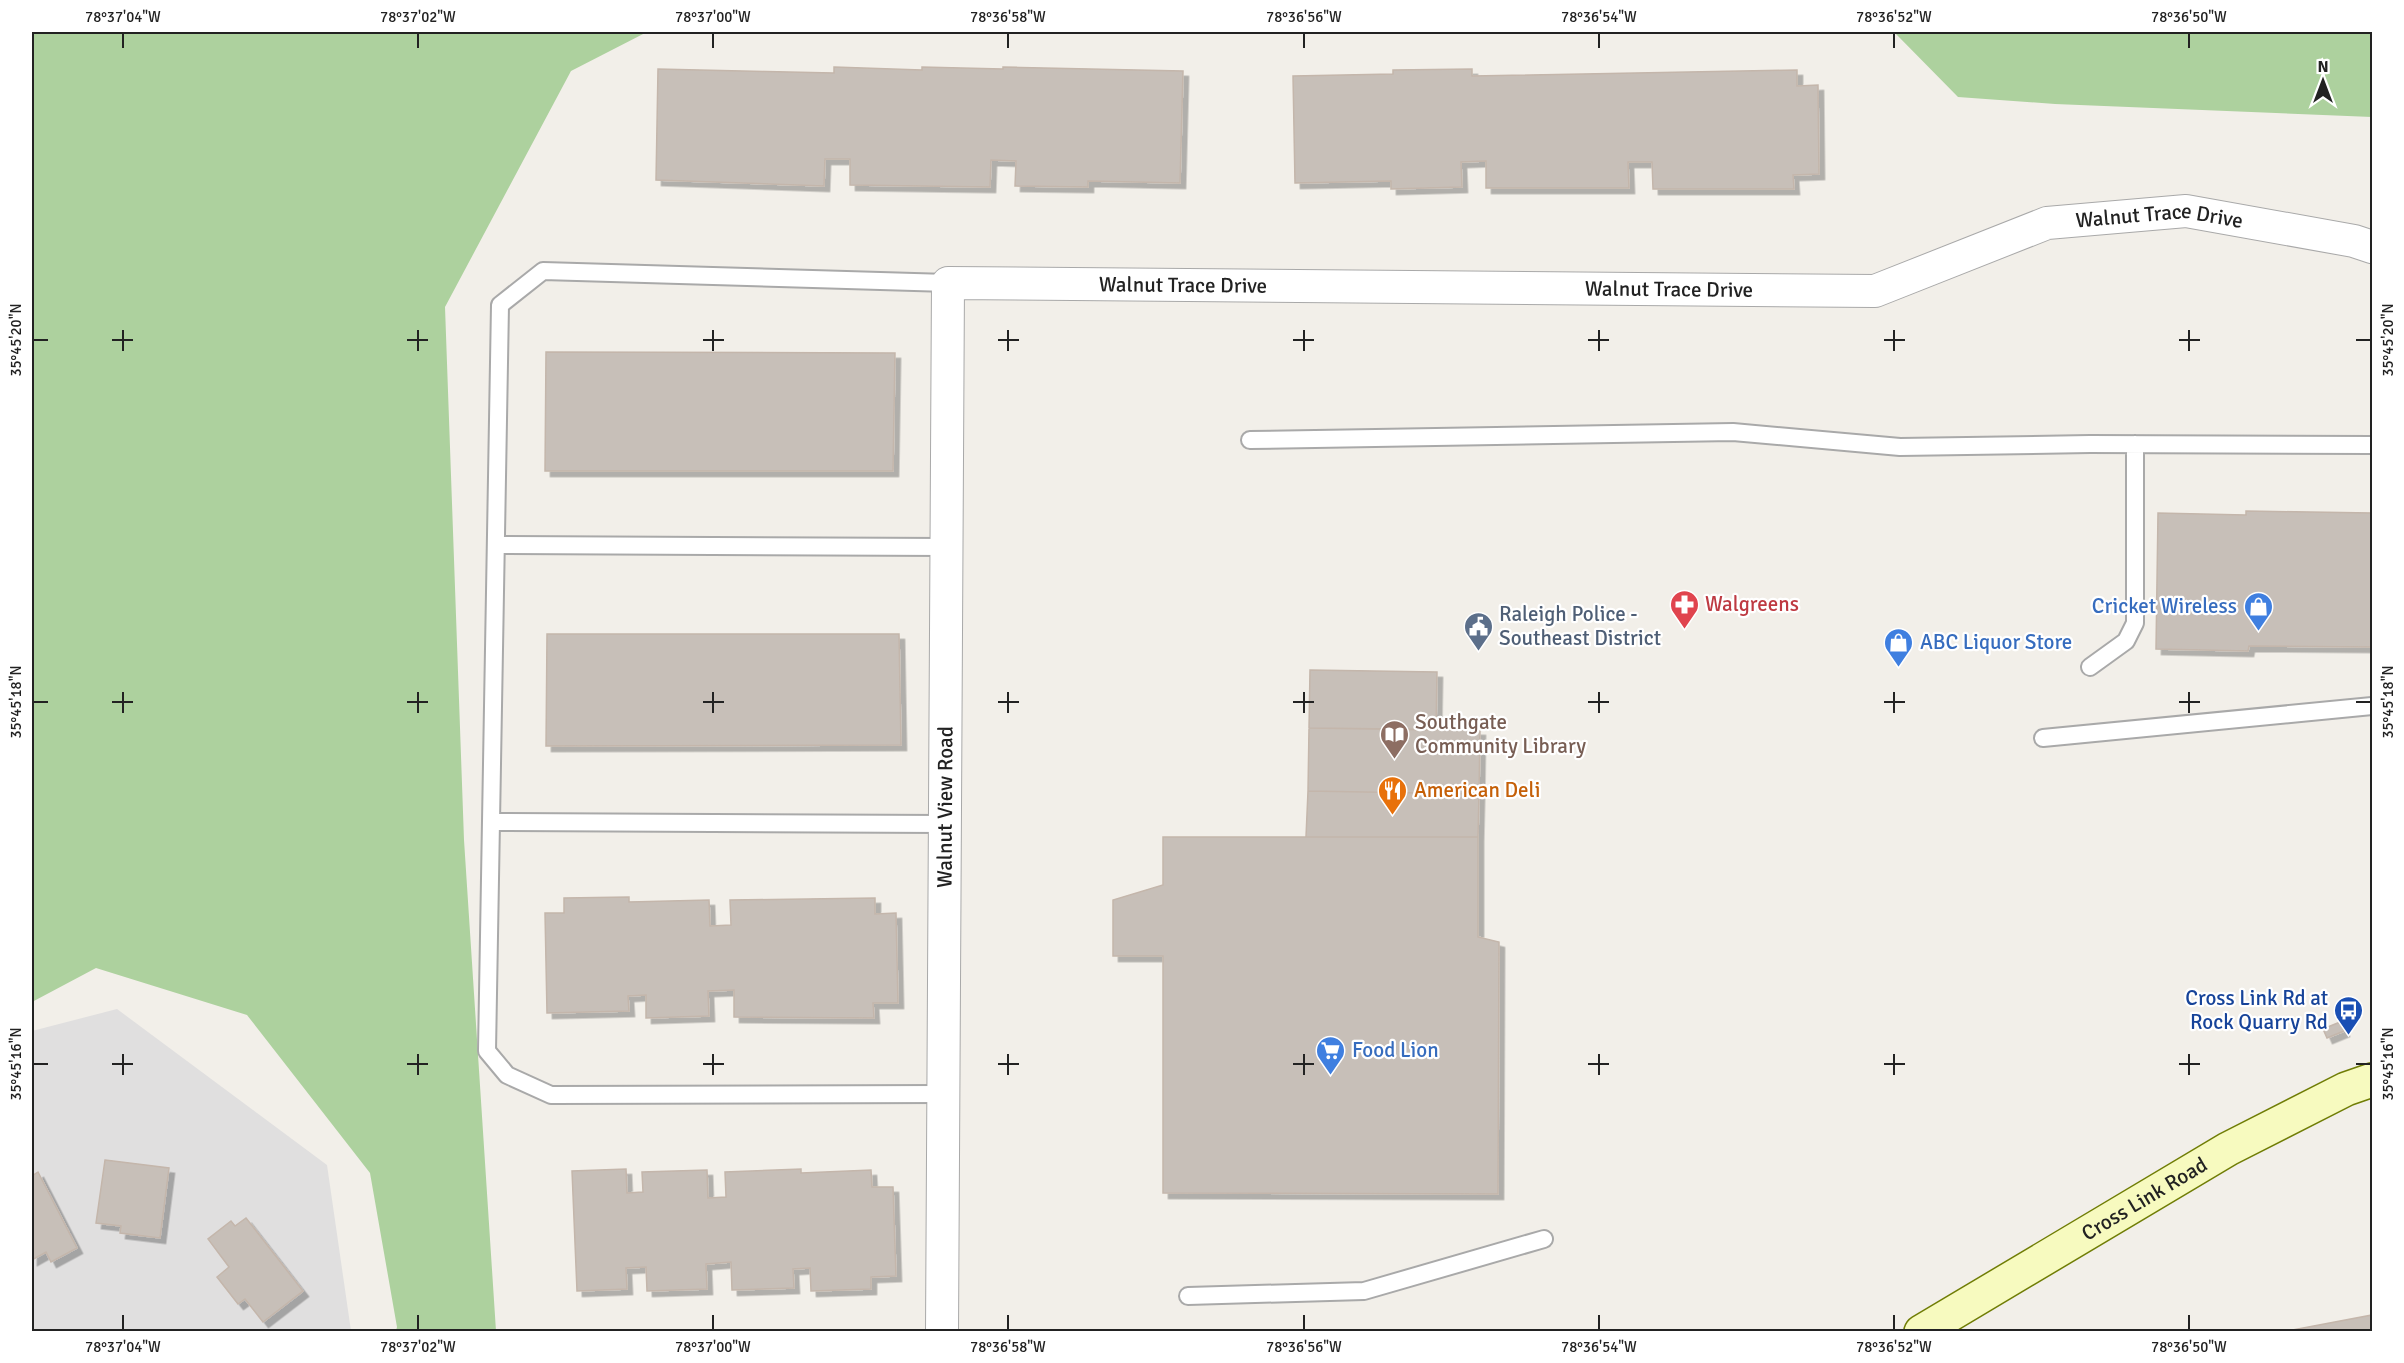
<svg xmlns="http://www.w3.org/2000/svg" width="2404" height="1363" font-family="Signika,sans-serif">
	<defs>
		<filter id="shadow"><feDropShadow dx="5.5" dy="5.5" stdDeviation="0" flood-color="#0004"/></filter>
	</defs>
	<rect width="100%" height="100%" fill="#f2efe9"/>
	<!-- residential -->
	<path fill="#e0dfdf" d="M 117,1009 L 327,1165 L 351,1331 L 32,1332 L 32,1031 Z"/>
	<!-- forest -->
	<path fill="#add19e" d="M 32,32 L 647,32 L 571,71 L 445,307 L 464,840 L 496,1331 L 396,1331 L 397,1327 L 370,1173 L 247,1015 L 96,968 L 32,1002 Z
		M 1890,32 L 2372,32 L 2372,117 L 2055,104 L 1958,97 L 1896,34 Z"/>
	<!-- building -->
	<path fill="#c7bfb8" stroke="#c4b6ab" stroke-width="1.5" filter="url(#shadow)" d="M 834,67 L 922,70 L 922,67 L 1003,69 L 1003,67 L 1183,71 L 1180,183 L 1088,181 L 1088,187 L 1015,186 L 1016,161 L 991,160 L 990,187 L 850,185 L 850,159 L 825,159 L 824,186 L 656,180 L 658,69 L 834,73 Z
		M 1472,69 L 1472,76 L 1797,70 L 1797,86 L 1818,85 L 1819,174 L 1793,175 L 1794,189 L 1653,189 L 1652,162 L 1628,162 L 1629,188 L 1486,188 L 1486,161 L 1461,162 L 1462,187 L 1391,189 L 1391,181 L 1295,183 L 1293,76 L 1393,74 L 1393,70 Z
		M 546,352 L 895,353 L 893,471 L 545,471 Z
		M 2246,511 L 2372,513 L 2372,647 L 2249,646 L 2248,651 L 2156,649 L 2158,513 L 2246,515 Z
		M 547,634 L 899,634 L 901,745 L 546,746 Z
		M 1310,670 L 1437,672 L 1436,730 L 1309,728 Z
		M 1309,728 L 1480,730 L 1479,794 L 1308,791 Z
		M 1308,791 L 1479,794 L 1478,837 L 1306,837 Z
		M 1163,837 L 1478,837 L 1478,937 L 1499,942 L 1498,1194 L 1163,1193 L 1163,956 L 1113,956 L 1113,900 L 1163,885 Z
		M 629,897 L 629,902 L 709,900 L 710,926 L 731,925 L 730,900 L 875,898 L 875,914 L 896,913 L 898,1003 L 873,1003 L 874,1018 L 734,1017 L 734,990 L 708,991 L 709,1016 L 646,1018 L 646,995 L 628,996 L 629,1011 L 547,1013 L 545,913 L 564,913 L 564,898 Z
		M 2340,1022 L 2344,1031 L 2327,1038 L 2323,1029 Z
		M 105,1160 L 169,1168 L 160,1238 L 120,1233 L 121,1226 L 96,1223 Z
		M 626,1169 L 627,1193 L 643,1192 L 642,1172 L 707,1170 L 708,1198 L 726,1197 L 725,1172 L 801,1169 L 801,1173 L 871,1170 L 872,1187 L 893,1187 L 896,1276 L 871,1277 L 871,1289 L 811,1291 L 810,1268 L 793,1269 L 794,1288 L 732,1290 L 731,1262 L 706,1264 L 707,1289 L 647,1291 L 646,1267 L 626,1268 L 627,1289 L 577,1291 L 572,1171 Z
		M 38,1172 L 77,1248 L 51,1262 L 46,1252 L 32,1260 L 32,1176 Z
		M 246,1218 L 303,1291 L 263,1322 L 245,1299 L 238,1304 L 217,1277 L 229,1267 L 208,1239 L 231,1221 L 235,1226 Z
		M 2372,1315 L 2372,1332 L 2282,1332 Z"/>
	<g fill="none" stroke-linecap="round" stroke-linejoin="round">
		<defs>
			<path id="lane" d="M 1250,440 L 1733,432 L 1900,447 L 2090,444 L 2372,445
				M 496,545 L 947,547
				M 2090,667 L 2126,641 L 2135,623 L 2135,444
				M 2043,738 L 2372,706
				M 491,822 L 945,824
				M 943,1094 L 551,1095 L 507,1075 L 487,1051 L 500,305 L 543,271 L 948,283
				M 1188,1296 L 1364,1291 L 1544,1239"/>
			<g id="street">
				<path id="s1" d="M 942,1332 L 948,283 L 1875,291 L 2047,223 L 2186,211 L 2354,241 L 2372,247"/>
			</g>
			<g id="secondary">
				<path id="s2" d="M 1921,1332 L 2228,1149 L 2346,1089 L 2372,1080"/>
			</g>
		</defs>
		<!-- lane casing -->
		<use href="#lane" stroke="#a9a9a9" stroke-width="20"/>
		<!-- street casing -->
		<use href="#street" stroke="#a9a9a9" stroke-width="34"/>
		<!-- secondary casing -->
		<use href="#secondary" stroke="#707d05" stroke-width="36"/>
		<!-- lane -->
		<use href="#lane" stroke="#fff" stroke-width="16"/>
		<!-- street -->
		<use href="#street" stroke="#fff" stroke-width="32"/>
		<!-- secondary -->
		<use href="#secondary" stroke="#f7fabf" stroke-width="33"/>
	</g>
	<!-- ticks -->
	<path fill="none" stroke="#222" stroke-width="2" d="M 123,33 L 123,48M 418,33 L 418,48M 713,33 L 713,48M 1008,33 L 1008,48M 1304,33 L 1304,48M 1599,33 L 1599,48M 1894,33 L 1894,48M 2189,33 L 2189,48M 123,330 L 123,351M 418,330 L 418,351M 713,330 L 713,351M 1008,330 L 1008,351M 1304,330 L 1304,351M 1599,330 L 1599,351M 1894,330 L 1894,351M 2189,330 L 2189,351M 33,340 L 48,340M 112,340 L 133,340M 407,340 L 428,340M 703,340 L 724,340M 998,340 L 1019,340M 1293,340 L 1314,340M 1588,340 L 1609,340M 1884,340 L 1905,340M 2179,340 L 2200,340M 2356,340 L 2371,340M 123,692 L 123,713M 418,692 L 418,713M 713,692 L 713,713M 1008,692 L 1008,713M 1304,692 L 1304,713M 1599,692 L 1599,713M 1894,692 L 1894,713M 2189,692 L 2189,713M 33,702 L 48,702M 112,702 L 133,702M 407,702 L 428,702M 703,702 L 724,702M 998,702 L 1019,702M 1293,702 L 1314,702M 1588,702 L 1609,702M 1884,702 L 1905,702M 2179,702 L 2200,702M 2356,702 L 2371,702M 123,1054 L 123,1075M 418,1054 L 418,1075M 713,1054 L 713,1075M 1008,1054 L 1008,1075M 1304,1054 L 1304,1075M 1599,1054 L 1599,1075M 1894,1054 L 1894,1075M 2189,1054 L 2189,1075M 33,1064 L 48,1064M 112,1064 L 133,1064M 407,1064 L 428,1064M 703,1064 L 724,1064M 998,1064 L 1019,1064M 1293,1064 L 1314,1064M 1588,1064 L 1609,1064M 1884,1064 L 1905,1064M 2179,1064 L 2200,1064M 2356,1064 L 2371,1064M 123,1315 L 123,1330M 418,1315 L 418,1330M 713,1315 L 713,1330M 1008,1315 L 1008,1330M 1304,1315 L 1304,1330M 1599,1315 L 1599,1330M 1894,1315 L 1894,1330M 2189,1315 L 2189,1330"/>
	<!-- icons -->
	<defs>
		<symbol id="pharmacy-pin" viewBox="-11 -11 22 30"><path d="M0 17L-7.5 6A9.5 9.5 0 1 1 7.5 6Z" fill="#e0444e" stroke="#fff"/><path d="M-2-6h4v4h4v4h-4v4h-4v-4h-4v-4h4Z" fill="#fff"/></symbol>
		<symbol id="shop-pin" viewBox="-11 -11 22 30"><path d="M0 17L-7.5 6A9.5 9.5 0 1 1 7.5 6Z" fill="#3f7fe0" stroke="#fff"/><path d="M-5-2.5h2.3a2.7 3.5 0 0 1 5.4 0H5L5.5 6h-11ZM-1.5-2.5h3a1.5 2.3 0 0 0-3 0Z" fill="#fff"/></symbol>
		<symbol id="civic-pin" viewBox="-11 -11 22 30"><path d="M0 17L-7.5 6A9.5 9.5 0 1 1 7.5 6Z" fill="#5c6f8a" stroke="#fff"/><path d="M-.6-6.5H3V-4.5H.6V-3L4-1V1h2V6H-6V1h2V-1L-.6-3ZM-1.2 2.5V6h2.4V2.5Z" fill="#fff"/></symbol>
		<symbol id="library-pin" viewBox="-11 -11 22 30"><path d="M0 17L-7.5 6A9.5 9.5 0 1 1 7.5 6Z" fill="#8d6e63" stroke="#fff"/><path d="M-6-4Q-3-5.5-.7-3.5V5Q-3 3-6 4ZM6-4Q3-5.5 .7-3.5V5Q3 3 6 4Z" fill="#fff"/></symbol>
		<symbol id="restaurant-pin" viewBox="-11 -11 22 30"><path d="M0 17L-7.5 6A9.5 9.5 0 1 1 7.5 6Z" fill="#e8710a" stroke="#fff"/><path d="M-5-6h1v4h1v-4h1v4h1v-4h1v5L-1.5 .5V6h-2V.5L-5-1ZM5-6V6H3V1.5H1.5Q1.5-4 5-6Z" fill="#fff"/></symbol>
		<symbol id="bus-pin" viewBox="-11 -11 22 30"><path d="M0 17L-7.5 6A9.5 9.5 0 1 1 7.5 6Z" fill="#1a4fb4" stroke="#fff"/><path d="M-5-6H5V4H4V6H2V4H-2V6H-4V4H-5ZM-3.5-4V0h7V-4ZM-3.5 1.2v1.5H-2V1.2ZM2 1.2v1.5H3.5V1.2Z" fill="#fff"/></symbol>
		<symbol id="supermarket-pin" viewBox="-11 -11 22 30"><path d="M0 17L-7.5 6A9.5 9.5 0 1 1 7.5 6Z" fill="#3f7fe0" stroke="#fff"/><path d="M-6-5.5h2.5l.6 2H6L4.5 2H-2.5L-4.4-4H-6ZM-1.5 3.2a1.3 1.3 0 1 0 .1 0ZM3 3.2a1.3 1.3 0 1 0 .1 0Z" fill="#fff"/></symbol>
	</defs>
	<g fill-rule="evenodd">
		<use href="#pharmacy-pin" x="1668" y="588" width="33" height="45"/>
		<use href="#shop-pin" x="2242" y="590" width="33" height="45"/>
		<use href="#civic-pin" x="1462" y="610" width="33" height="45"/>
		<use href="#shop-pin" x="1882" y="626" width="33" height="45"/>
		<use href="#library-pin" x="1378" y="718" width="33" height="45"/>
		<use href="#restaurant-pin" x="1376" y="774" width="33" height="45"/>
		<use href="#bus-pin" x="2332" y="994" width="33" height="45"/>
		<use href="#supermarket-pin" x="1314" y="1034" width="33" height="45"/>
	</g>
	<g text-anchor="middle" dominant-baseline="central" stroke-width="4.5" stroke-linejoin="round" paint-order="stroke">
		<!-- street labels -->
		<g font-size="21" fill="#222" stroke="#fff">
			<text stroke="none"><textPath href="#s1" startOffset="2274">Walnut Trace Drive</textPath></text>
			<text stroke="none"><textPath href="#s1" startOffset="1284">Walnut Trace Drive</textPath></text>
			<text stroke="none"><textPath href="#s1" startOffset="1770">Walnut Trace Drive</textPath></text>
			<text stroke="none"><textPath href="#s1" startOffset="525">Walnut View Road</textPath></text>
			<text stroke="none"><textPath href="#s2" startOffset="260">Cross Link Road</textPath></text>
		</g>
		<!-- health labels -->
		<g font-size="21" fill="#be3a42" stroke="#fff" text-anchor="start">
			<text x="1705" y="604">Walgreens</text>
		</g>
		<!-- shop labels -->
		<g font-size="21" fill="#366cbe" stroke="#fff" text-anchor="start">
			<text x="2237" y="606" text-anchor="end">Cricket Wireless</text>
			<text x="1920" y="642">ABC Liquor Store</text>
			<text x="1352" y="1050">Food Lion</text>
		</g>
		<!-- service labels -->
		<g font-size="21" fill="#4e5e75" stroke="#fff" text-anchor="start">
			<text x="1499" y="614">Raleigh Police -<tspan x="1499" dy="24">Southeast District</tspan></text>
		</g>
		<!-- education labels -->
		<g font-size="21" fill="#785e54" stroke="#fff" text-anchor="start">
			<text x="1415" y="722">Southgate<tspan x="1415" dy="24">Community Library</tspan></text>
		</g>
		<!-- food labels -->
		<g font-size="21" fill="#c56008" stroke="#fff" text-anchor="start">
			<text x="1414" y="790">American Deli</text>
		</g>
		<!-- transit labels -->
		<g font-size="21" fill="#164399" stroke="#fff" text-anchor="end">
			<text x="2328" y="998">Cross Link Rd at<tspan x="2328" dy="24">Rock Quarry Rd</tspan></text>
		</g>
	</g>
	<!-- border -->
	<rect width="2404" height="1363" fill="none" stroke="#ffffff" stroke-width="66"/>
	<!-- north arrow -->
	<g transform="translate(2323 81)" stroke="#ffffff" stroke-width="4.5" paint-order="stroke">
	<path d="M0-4.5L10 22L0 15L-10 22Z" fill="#222222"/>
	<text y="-9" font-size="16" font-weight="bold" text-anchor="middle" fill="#222222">N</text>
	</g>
	<rect x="33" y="33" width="2338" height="1297" fill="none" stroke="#222" stroke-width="2"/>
	<g font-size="15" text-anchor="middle" fill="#222">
		<text x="123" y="22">78°37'04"W</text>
		<text x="418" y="22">78°37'02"W</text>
		<text x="713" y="22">78°37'00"W</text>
		<text x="1008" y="22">78°36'58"W</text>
		<text x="1304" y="22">78°36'56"W</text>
		<text x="1599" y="22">78°36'54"W</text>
		<text x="1894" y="22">78°36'52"W</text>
		<text x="2189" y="22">78°36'50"W</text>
		<text transform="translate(16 340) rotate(-90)" y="5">35°45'20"N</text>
		<text transform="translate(2388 340) rotate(-90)" y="5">35°45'20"N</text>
		<text transform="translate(16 702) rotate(-90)" y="5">35°45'18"N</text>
		<text transform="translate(2388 702) rotate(-90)" y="5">35°45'18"N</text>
		<text transform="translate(16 1064) rotate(-90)" y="5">35°45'16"N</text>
		<text transform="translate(2388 1064) rotate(-90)" y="5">35°45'16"N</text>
		<text x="123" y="1352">78°37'04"W</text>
		<text x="418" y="1352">78°37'02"W</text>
		<text x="713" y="1352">78°37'00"W</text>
		<text x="1008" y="1352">78°36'58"W</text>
		<text x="1304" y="1352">78°36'56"W</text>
		<text x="1599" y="1352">78°36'54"W</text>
		<text x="1894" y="1352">78°36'52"W</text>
		<text x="2189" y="1352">78°36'50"W</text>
	</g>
</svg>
